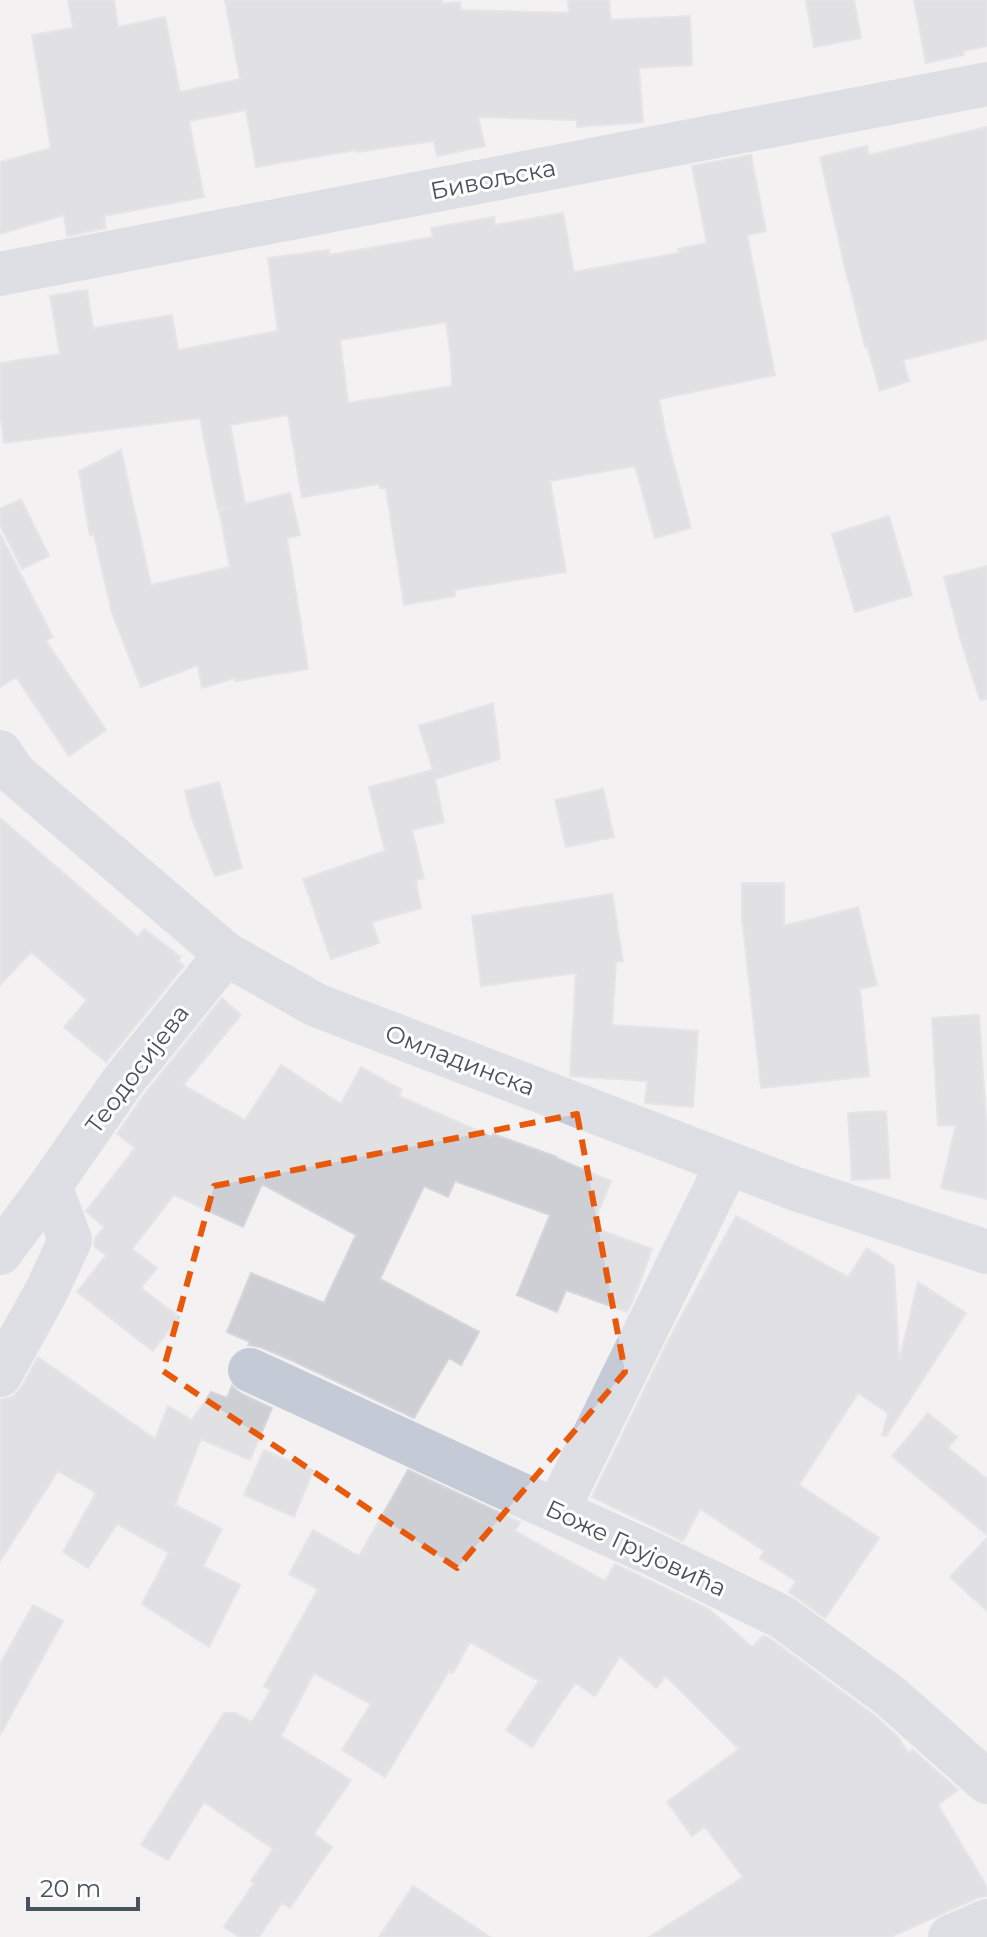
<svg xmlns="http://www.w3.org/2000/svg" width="987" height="1937" font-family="Montserrat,sans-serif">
	<rect width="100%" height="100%" fill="#f3f1f1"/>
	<!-- building -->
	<path fill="#cdcfd5" stroke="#d5d6dc" stroke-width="2" fill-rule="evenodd" d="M 68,0 L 114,0 L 118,27 L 165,17 L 180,92 L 240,79 L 225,0 L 442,0 L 442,4 L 460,2 L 461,10 L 569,13 L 568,0 L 609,0 L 611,20 L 690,16 L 692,65 L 639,68 L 643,122 L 577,127 L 577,120 L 478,117 L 485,146 L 437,156 L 434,141 L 357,152 L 356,150 L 256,167 L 246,110 L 189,121 L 204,197 L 104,216 L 106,228 L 67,236 L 64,215 L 0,234 L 0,162 L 51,148 L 32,35 L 73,28 Z
		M 806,0 L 854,0 L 861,38 L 814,47 Z
		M 914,0 L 987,0 L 987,46 L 963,51 L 964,55 L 926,63 Z
		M 987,127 L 987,339 L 903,360 L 909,381 L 880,391 L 867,346 L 865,347 L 849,281 L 848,281 L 820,157 L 867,146 L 869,155 Z
		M 751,155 L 766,231 L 747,235 L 775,375 L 659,399 L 665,431 L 691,528 L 655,538 L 635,466 L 550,481 L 566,572 L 454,590 L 455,596 L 404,605 L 386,488 L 380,488 L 379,484 L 302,497 L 288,415 L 230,425 L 245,504 L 290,493 L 300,535 L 287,538 L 308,669 L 236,681 L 235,678 L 202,688 L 198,665 L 141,687 L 112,613 L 94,534 L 90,536 L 79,471 L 121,450 L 151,585 L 230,567 L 219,510 L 230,507 L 218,509 L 200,418 L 4,443 L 0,412 L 0,363 L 60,354 L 50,296 L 87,290 L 93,328 L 172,315 L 178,350 L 278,331 L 268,258 L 329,250 L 329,255 L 433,237 L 431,228 L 494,217 L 495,225 L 563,213 L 574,272 L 679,253 L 678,249 L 707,243 L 692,166 ZM 446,322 L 451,358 L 452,386 L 348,403 L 340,340 Z
		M 21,499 L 49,556 L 22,569 L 0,525 L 0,509 Z
		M 889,516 L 912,595 L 855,612 L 832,534 Z
		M 0,534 L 53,637 L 46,641 L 106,730 L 69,756 L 16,677 L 0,687 Z
		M 987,566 L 987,699 L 980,700 L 960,638 L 944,577 Z
		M 493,703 L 500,759 L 435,779 L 444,822 L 412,830 L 424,878 L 416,880 L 421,908 L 372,922 L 379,943 L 331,959 L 303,879 L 385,851 L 369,787 L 433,770 L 419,726 Z
		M 219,782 L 242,868 L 215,876 L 191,816 L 185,791 Z
		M 603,789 L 614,837 L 566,847 L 555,800 Z
		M 0,818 L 138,937 L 144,929 L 181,957 L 178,961 L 184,966 L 106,1062 L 64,1027 L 87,1000 L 31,952 L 0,985 Z
		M 742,883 L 784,883 L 784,926 L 858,907 L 877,985 L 860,989 L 869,1076 L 761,1088 L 742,918 Z
		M 612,894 L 623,961 L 616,962 L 612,1025 L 698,1031 L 693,1107 L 645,1103 L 647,1081 L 570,1076 L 576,973 L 481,986 L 472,916 Z
		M 222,998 L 241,1015 L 183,1085 L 245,1120 L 281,1065 L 341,1104 L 361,1067 L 402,1090 L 399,1096 L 492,1137 L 493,1134 L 557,1157 L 556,1158 L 611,1181 L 592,1227 L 652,1249 L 635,1296 L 627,1312 L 566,1290 L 557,1312 L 517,1295 L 550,1215 L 455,1181 L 448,1197 L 424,1186 L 380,1279 L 479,1332 L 461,1365 L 449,1358 L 414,1418 L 291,1360 L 260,1347 L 248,1345 L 250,1342 L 227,1332 L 251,1273 L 324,1303 L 356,1235 L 262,1184 L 243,1227 L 174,1195 L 132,1249 L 157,1268 L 141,1288 L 179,1317 L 153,1351 L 77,1292 L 106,1255 L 94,1246 L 95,1238 L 104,1227 L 86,1211 L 135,1148 L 117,1134 L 143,1096 Z
		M 979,1015 L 987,1136 L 987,1199 L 941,1188 L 956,1125 L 938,1126 L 932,1018 Z
		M 886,1111 L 890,1178 L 852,1180 L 848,1113 Z
		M 736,1216 L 848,1277 L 867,1248 L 894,1266 L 899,1361 L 918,1282 L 966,1313 L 886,1436 L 882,1435 L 888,1413 L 858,1393 L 799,1485 L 879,1538 L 825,1618 L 789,1592 L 796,1581 L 760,1558 L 764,1551 L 700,1509 L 683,1541 L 592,1497 L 668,1341 Z
		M 38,1357 L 155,1439 L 168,1406 L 192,1420 L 211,1392 L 227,1398 L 232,1386 L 240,1393 L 272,1408 L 250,1460 L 201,1439 L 175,1505 L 222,1529 L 203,1566 L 240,1585 L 209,1647 L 142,1604 L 169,1553 L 117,1524 L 88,1568 L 63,1552 L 96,1493 L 58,1471 L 0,1561 L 0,1400 L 12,1397 L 21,1388 Z
		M 928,1413 L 957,1437 L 948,1448 L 987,1479 L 987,1535 L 892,1456 Z
		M 264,1450 L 313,1471 L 294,1517 L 244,1495 Z
		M 408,1470 L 520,1522 L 515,1531 L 605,1581 L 615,1564 L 709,1609 L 752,1647 L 763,1636 L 769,1638 L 874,1715 L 898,1737 L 908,1753 L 913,1750 L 958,1790 L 938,1805 L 987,1887 L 987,1896 L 977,1898 L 891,1937 L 649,1937 L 743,1877 L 705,1827 L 692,1836 L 667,1802 L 739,1749 L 666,1676 L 656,1688 L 620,1656 L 595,1696 L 575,1683 L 532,1747 L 506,1730 L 539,1681 L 470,1642 L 453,1673 L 449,1671 L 385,1777 L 342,1750 L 371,1704 L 314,1673 L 281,1736 L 351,1780 L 314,1834 L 332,1847 L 290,1908 L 282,1903 L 259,1937 L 239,1937 L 224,1927 L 254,1883 L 251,1881 L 273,1849 L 204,1802 L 168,1860 L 141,1845 L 224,1713 L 235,1713 L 252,1722 L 271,1690 L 264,1686 L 318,1589 L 289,1574 L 313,1530 L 359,1556 Z
		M 987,1538 L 987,1611 L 950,1577 Z
		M 33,1605 L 63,1621 L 0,1735 L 0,1664 Z
		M 413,1886 L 490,1937 L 379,1937 Z"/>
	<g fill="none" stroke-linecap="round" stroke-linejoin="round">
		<!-- minor -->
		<path stroke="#c4cbd6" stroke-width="44" d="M 0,274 L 987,84
			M 0,752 L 14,773 L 226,954 L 316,1005 L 796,1189 L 987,1252
			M 0,1253 L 50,1186 L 123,1081 L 226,954
			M 250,1370 L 497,1484 L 655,1555 L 782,1617 L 890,1696 L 987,1782
			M 0,1375 L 47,1290 L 70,1240 L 50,1186
			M 557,1511 L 728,1163
			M 950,1937 L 987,1921"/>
	</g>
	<!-- marked area -->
	<path d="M0 0H987V1937H0ZM 577,1114 L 625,1372 L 457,1568 L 163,1371 L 214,1186 Z" fill="#f3f1f1" fill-opacity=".55" fill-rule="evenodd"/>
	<path fill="none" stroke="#e8590c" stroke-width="6" stroke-dasharray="16 10" stroke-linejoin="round" d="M 577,1114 L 625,1372 L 457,1568 L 163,1371 L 214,1186 Z"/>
	<g text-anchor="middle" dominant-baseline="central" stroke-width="6" stroke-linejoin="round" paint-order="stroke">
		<!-- street labels -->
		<g font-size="24" fill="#48525f" stroke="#fff">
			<text transform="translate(493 179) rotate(-11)">Бивољска</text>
			<text transform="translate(460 1060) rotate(21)">Омладинска</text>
			<text transform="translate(137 1069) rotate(-53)">Теодосијева</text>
			<text transform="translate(636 1548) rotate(25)">Боже Грујовића</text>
		</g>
	</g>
	<!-- scale -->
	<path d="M28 1897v12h110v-12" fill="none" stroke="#48525f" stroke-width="4"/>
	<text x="40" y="1897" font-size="24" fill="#48525f" stroke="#ffffff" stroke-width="6" paint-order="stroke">20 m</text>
</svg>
